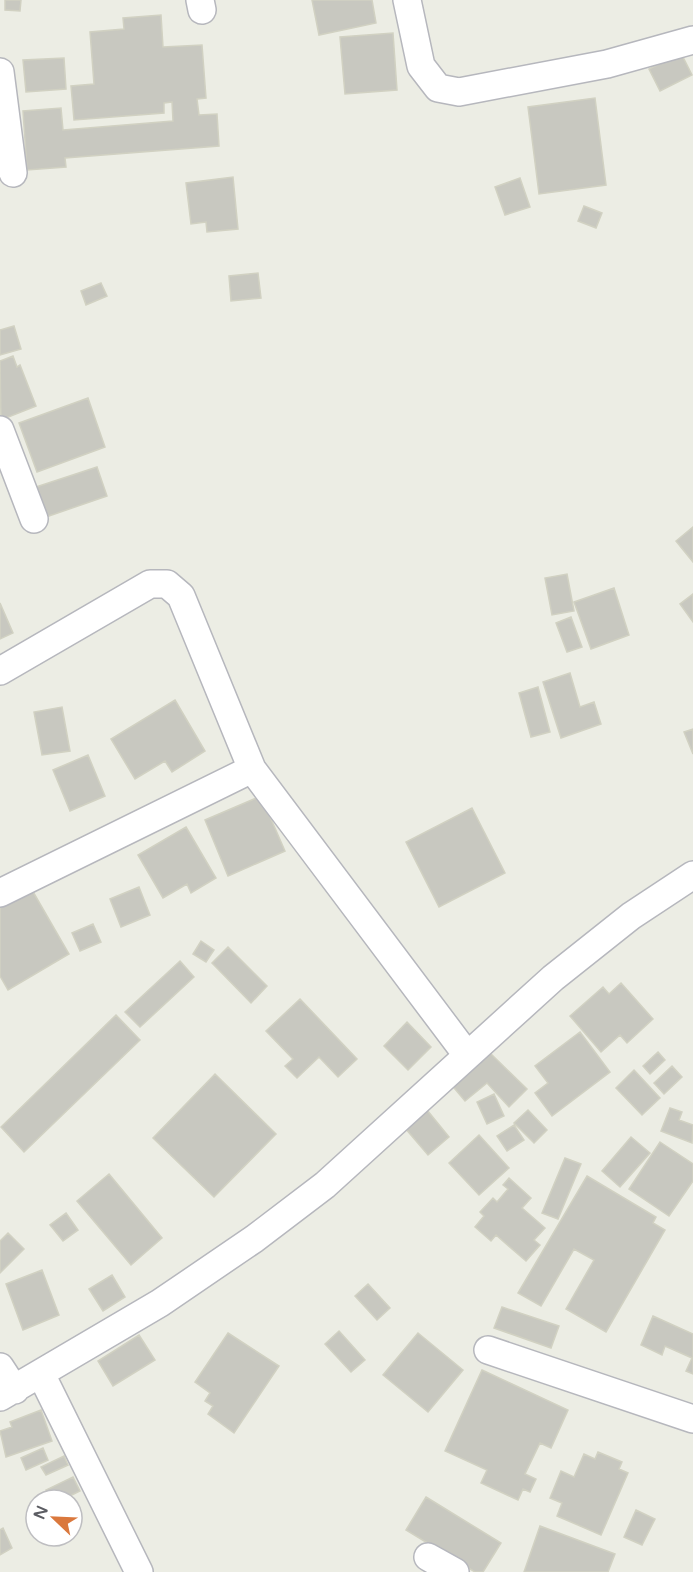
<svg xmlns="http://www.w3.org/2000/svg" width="693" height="1572" font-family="'Varela Round',sans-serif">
	<rect width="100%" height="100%" fill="#ecede4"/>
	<!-- building -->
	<path fill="#c8c8c0" stroke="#d1d1c2" stroke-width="1.5" d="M 5,0 L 21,0 L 20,11 L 5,10 Z
		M 312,0 L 372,0 L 376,23 L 319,35 Z
		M 161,15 L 163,47 L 202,45 L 206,98 L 197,99 L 199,115 L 217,114 L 219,146 L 65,158 L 66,167 L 27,170 L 23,111 L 61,108 L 63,130 L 173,121 L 172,102 L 164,103 L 164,113 L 74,120 L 71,86 L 94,84 L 90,32 L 124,29 L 123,18 Z
		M 393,33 L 397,90 L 345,94 L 340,37 Z
		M 681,53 L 692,75 L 660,91 L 649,69 Z
		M 64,58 L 66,89 L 26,92 L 23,60 Z
		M 595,98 L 606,185 L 539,194 L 528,107 Z
		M 233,177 L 238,229 L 207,232 L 206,222 L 191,224 L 186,183 Z
		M 520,178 L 530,207 L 505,215 L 495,187 Z
		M 584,206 L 602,213 L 596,228 L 578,221 Z
		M 258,273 L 261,298 L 231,301 L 229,276 Z
		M 101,283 L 107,296 L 86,305 L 81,291 Z
		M 14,326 L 21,349 L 0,355 L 0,330 Z
		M 13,356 L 17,367 L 20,365 L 36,406 L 1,420 L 0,361 Z
		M 88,398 L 105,447 L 37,472 L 19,423 Z
		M 97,467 L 107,496 L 46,517 L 36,487 Z
		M 693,527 L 693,562 L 676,541 Z
		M 567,574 L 574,611 L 552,615 L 545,578 Z
		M 614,588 L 629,635 L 591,649 L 574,602 Z
		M 693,594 L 693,622 L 680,604 Z
		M 0,603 L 13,633 L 0,639 Z
		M 571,617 L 582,647 L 567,652 L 556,623 Z
		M 570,673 L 580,707 L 594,702 L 601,724 L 561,738 L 543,682 Z
		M 538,687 L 550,732 L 531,737 L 519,693 Z
		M 175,700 L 205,751 L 172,772 L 165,761 L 135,779 L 111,739 Z
		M 62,707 L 70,751 L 42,755 L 34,712 Z
		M 693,729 L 693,754 L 684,732 Z
		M 88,755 L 105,796 L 70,811 L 53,770 Z
		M 261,796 L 285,851 L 228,876 L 205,820 Z
		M 472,808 L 505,873 L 439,907 L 406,842 Z
		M 186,827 L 216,878 L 191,893 L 187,884 L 163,898 L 138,855 Z
		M 28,883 L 69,954 L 8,990 L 0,976 L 0,899 Z
		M 139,887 L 150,915 L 121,927 L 110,899 Z
		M 93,924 L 101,942 L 80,951 L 72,933 Z
		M 201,941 L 214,950 L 206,962 L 193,954 Z
		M 228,947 L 267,986 L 251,1003 L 212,963 Z
		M 180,961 L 194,977 L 140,1027 L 125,1012 Z
		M 621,983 L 653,1019 L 627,1043 L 620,1035 L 601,1052 L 570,1016 L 603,987 L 609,994 Z
		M 300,999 L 357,1059 L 338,1077 L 319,1057 L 297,1078 L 285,1066 L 293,1059 L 266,1031 Z
		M 116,1015 L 140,1040 L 24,1152 L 1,1127 Z
		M 407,1022 L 431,1047 L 408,1070 L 384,1046 Z
		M 580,1032 L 610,1072 L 552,1116 L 535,1093 L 548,1083 L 535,1066 Z
		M 489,1052 L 527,1089 L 509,1107 L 487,1083 L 465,1101 L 450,1083 Z
		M 658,1052 L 665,1060 L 650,1074 L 643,1066 Z
		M 672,1066 L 682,1077 L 664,1094 L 654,1083 Z
		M 634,1070 L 660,1098 L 642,1115 L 616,1088 Z
		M 215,1074 L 276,1134 L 214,1197 L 153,1138 Z
		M 494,1094 L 504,1116 L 487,1124 L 477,1102 Z
		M 670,1108 L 682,1112 L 679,1120 L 693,1125 L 692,1143 L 661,1131 Z
		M 427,1110 L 449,1137 L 428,1155 L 405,1128 Z
		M 528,1110 L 547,1130 L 534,1143 L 514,1123 Z
		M 514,1125 L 524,1140 L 507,1151 L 497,1136 Z
		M 479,1135 L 509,1168 L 479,1195 L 449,1163 Z
		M 631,1137 L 650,1153 L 620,1187 L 602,1171 Z
		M 660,1142 L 693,1164 L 693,1181 L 669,1216 L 629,1189 Z
		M 565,1158 L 581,1164 L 558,1219 L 542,1213 Z
		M 109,1174 L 162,1238 L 131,1265 L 77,1201 Z
		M 587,1176 L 656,1217 L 653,1223 L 665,1230 L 606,1332 L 566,1309 L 594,1260 L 574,1249 L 541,1306 L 518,1293 Z
		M 509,1178 L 531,1198 L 522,1208 L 545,1228 L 534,1240 L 540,1245 L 526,1261 L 496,1235 L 491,1241 L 475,1227 L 484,1216 L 480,1212 L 493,1198 L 497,1202 L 508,1189 L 503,1185 Z
		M 66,1213 L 78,1230 L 63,1241 L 50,1225 Z
		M 8,1233 L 24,1249 L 0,1273 L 0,1241 Z
		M 42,1270 L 59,1315 L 23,1330 L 6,1284 Z
		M 112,1275 L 125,1297 L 103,1311 L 89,1289 Z
		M 368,1284 L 390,1308 L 377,1320 L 355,1296 Z
		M 502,1307 L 559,1326 L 551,1348 L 494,1328 Z
		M 653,1316 L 693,1334 L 693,1374 L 686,1371 L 692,1358 L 665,1346 L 662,1355 L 641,1345 Z
		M 339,1331 L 365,1360 L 351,1372 L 325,1344 Z
		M 228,1333 L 279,1366 L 234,1433 L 208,1414 L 213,1406 L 205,1401 L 210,1393 L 195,1382 Z
		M 418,1333 L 463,1370 L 428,1412 L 383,1375 Z
		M 139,1335 L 155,1360 L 113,1386 L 98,1361 Z
		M 482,1370 L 568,1410 L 551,1448 L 540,1443 L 525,1474 L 536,1479 L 530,1492 L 523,1489 L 518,1500 L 481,1483 L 487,1470 L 445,1451 Z
		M 41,1410 L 52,1441 L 6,1457 L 0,1431 L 12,1427 L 10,1422 Z
		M 43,1448 L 48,1460 L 26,1470 L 21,1458 Z
		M 598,1452 L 622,1462 L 619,1469 L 628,1473 L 601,1535 L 557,1516 L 562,1503 L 550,1498 L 561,1471 L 574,1477 L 584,1454 L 595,1459 Z
		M 64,1456 L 68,1465 L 46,1475 L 41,1467 Z
		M 73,1477 L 80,1491 L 62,1500 L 51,1500 L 46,1490 Z
		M 426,1497 L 501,1543 L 483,1572 L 475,1572 L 406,1530 Z
		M 636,1510 L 655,1519 L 642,1545 L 624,1537 Z
		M 540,1526 L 615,1554 L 608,1572 L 524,1572 Z
		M 3,1528 L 12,1548 L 0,1555 L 0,1530 Z"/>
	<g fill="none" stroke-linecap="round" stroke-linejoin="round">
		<defs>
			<path id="minor" d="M 200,0 L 202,10
				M 407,0 L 421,66 L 438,88 L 459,92 L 607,64 L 693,40
				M 0,72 L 13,173
				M 0,430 L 34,519
				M 0,671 L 150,584 L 167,584 L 181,596 L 252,769 L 467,1055
				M 0,893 L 252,769
				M 488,1350 L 693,1419
				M 0,1367 L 15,1390
				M 41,1374 L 139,1572
				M 0,1397 L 160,1303 L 254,1239 L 325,1185 L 553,978 L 631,916 L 693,875
				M 428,1557 L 455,1572"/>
		</defs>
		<!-- minor casing -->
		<use href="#minor" stroke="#b6b7bd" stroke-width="30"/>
		<!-- minor -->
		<use href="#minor" stroke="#fff" stroke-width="27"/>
	</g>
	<!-- north arrow -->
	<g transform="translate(54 1518) rotate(293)"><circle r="28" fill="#ffffff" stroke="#bebec1" stroke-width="1.5"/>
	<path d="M0-4.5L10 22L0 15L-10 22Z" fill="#da783d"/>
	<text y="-9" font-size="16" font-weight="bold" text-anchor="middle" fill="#5c5d63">N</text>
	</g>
</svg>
